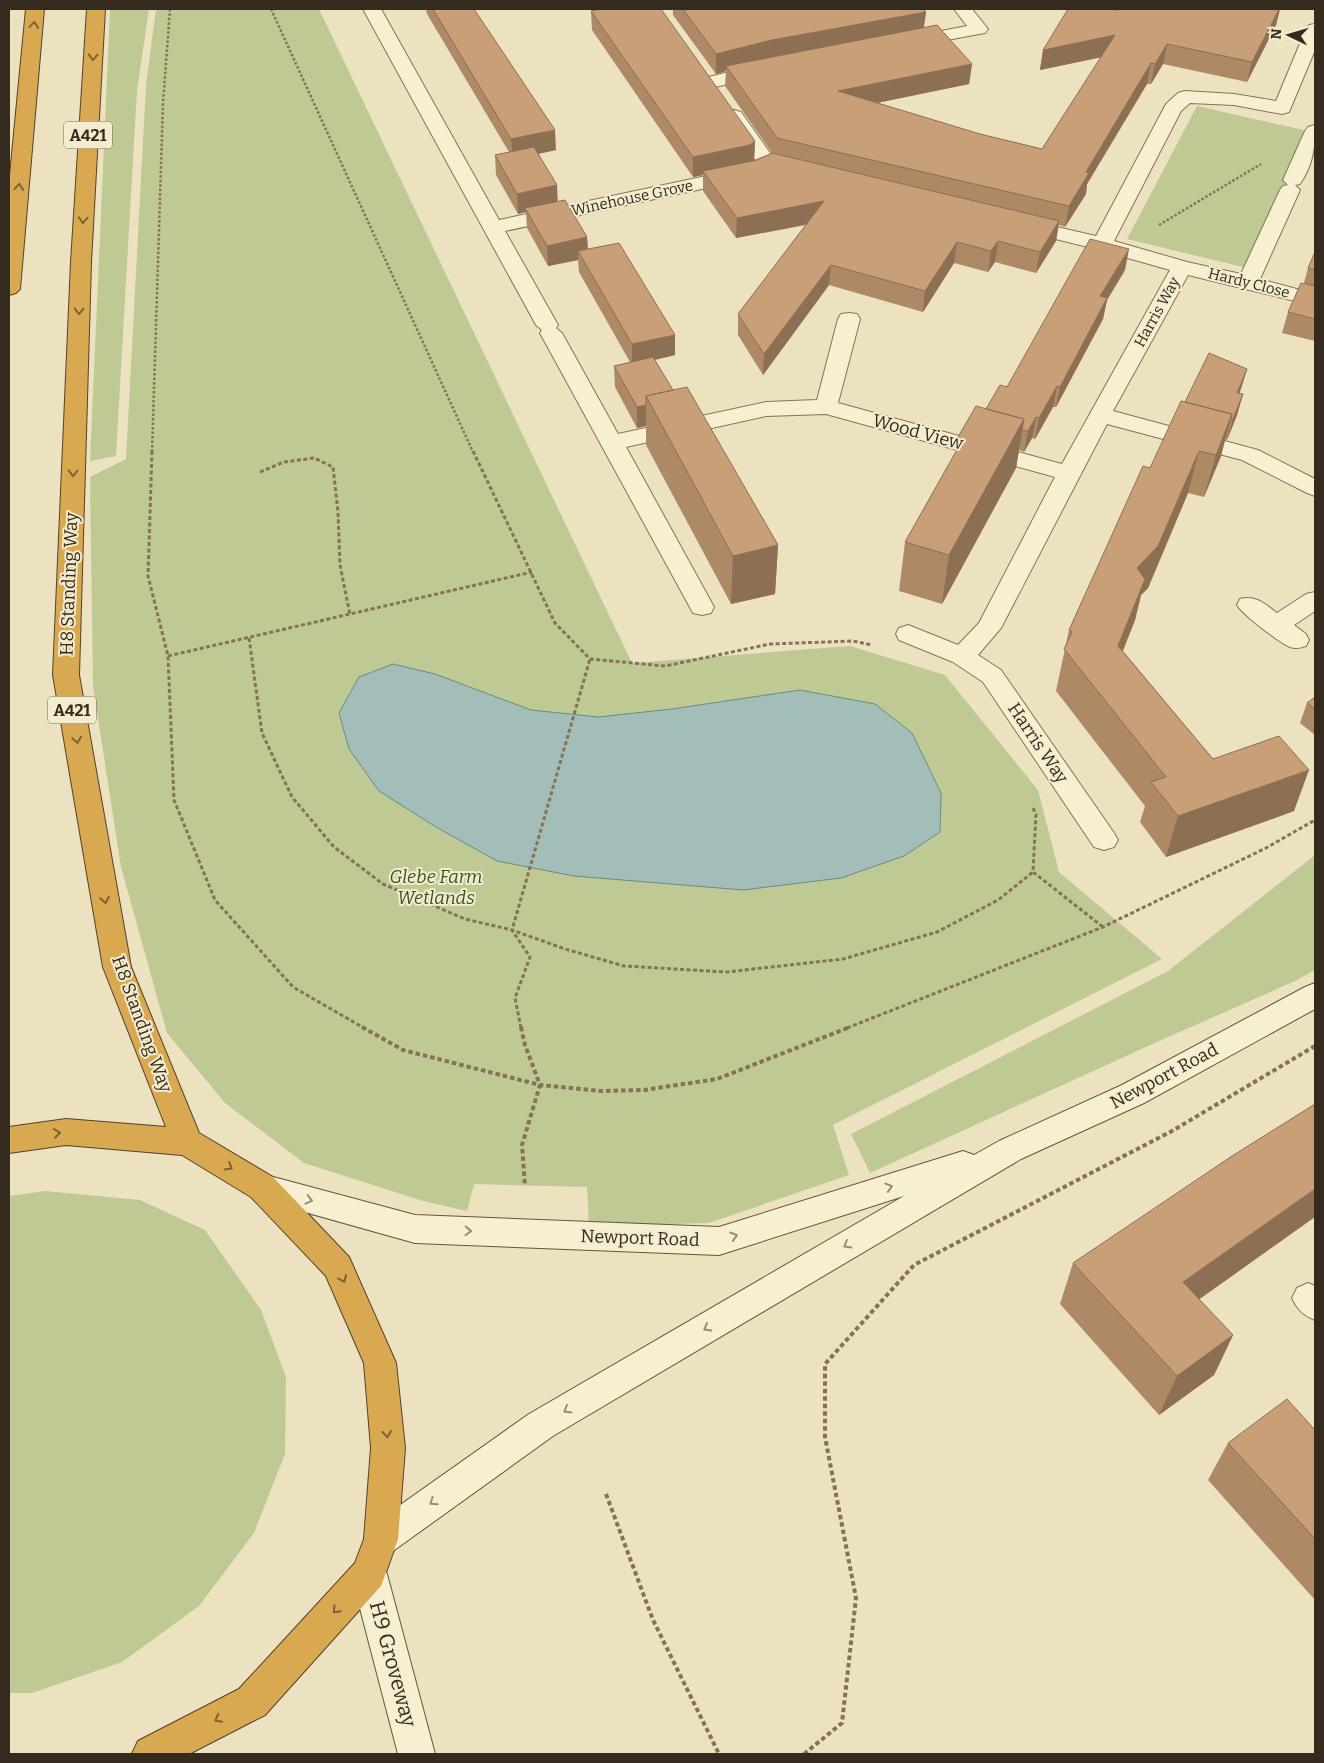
<svg xmlns="http://www.w3.org/2000/svg" width="1324" height="1763" font-family="Bitter,serif">
	<rect width="100%" height="100%" fill="#ece2c0"/>
	<!-- green -->
	<path fill="#bfc994" d="M 110,9 L 149,9 L 137,90 L 116,456 L 90,461 Z
		M 156,9 L 319,9 L 632,663 L 850,646 L 945,675 L 1038,790 L 1059,872 L 1162,959 L 833,1125 L 849,1175 L 709,1223 L 589,1226 L 587,1187 L 474,1184 L 467,1211 L 423,1201 L 304,1163 L 225,1103 L 167,1033 L 121,867 L 93,686 L 90,477 L 126,459 L 146,85 Z
		M 1197,106 L 1308,131 L 1247,268 L 1127,239 Z
		M 1315,855 L 1315,970 L 1295,981 L 1157,1042 L 870,1173 L 851,1134 L 1168,971 Z
		M 45,1191 L 140,1200 L 205,1230 L 261,1310 L 286,1377 L 285,1454 L 254,1533 L 199,1606 L 122,1662 L 32,1693 L 9,1693 L 9,1196 Z"/>
	<!-- water -->
	<path fill="#a3beb8" stroke="#6a8b86" d="M 393,664 L 435,674 L 531,710 L 598,717 L 672,709 L 800,690 L 875,704 L 912,733 L 941,793 L 940,832 L 904,856 L 841,878 L 743,890 L 574,876 L 497,861 L 436,827 L 379,791 L 349,749 L 339,713 L 359,677 Z"/>
	<g fill="none" stroke-linecap="round" stroke-linejoin="round">
		<defs>
			<path id="street" d="M 363,9 L 381,9 L 499,220 L 739,169 L 746,171 L 749,175 L 746,179 L 739,181 L 505,231 L 558,325 L 556,328 L 562,333 L 618,434 L 766,402 L 817,400 L 838,319 L 841,314 L 849,313 L 857,314 L 860,319 L 838,403 L 1062,464 L 1170,270 L 1096,249 L 1015,229 L 1012,225 L 1015,221 L 1022,219 L 1096,236 L 1166,104 L 1178,93 L 1185,91 L 1234,94 L 1276,101 L 1306,29 L 1309,25 L 1315,24 L 1315,50 L 1289,112 L 1282,114 L 1234,105 L 1190,103 L 1181,111 L 1114,241 L 1187,262 L 1241,274 L 1280,190 L 1283,186 L 1288,185 L 1283,180 L 1305,131 L 1308,127 L 1315,125 C 1315,148 1313,165 1300,184 L 1295,185 L 1300,190 L 1260,279 L 1315,294 L 1315,306 L 1188,275 L 1113,411 L 1258,450 L 1315,479 L 1315,496 L 1307,493 L 1242,460 L 1107,424 L 1001,628 L 978,655 L 1001,670 L 1114,833 L 1118,840 L 1114,847 L 1104,850 L 1094,847 L 983,682 L 953,662 L 899,640 L 896,634 L 899,628 L 908,625 L 958,645 L 979,623 L 1055,477 L 826,414 L 766,416 L 626,447 L 714,607 L 711,613 L 702,615 L 693,613 L 540,333 L 542,330 L 536,325 Z
				M 954,9 L 972,9 L 988,29 L 985,33 L 979,34 L 910,47 L 904,46 L 901,42 L 904,38 L 910,37 L 967,26 Z
				M 763,64 L 770,66 L 772,70 L 770,74 L 711,88 L 704,86 L 702,82 L 704,78 Z
				M 734,110 L 741,112 L 775,160 L 802,167 L 805,171 L 802,175 L 795,177 L 761,168 L 724,116 L 727,112 Z
				M 1315,592 L 1315,611 L 1294,625 L 1306,634 L 1309,640 L 1306,646 C 1300,648 1296,649 1290,647 C 1280,643 1242,614 1237,605 L 1240,599 C 1256,595 1265,604 1277,613 L 1306,594 Z
				M 1308,1283 L 1315,1286 L 1315,1320 C 1303,1315 1298,1310 1292,1298 L 1297,1288 Z"/>
			<path id="secondary" d="M 1315,983 L 1315,1009 L 1144,1103 L 1021,1159 L 553,1436 L 393,1551 L 381,1556 L 369,1551 L 364,1539 L 369,1527 L 529,1414 L 904,1196 L 719,1255 L 415,1243 L 251,1197 L 247,1187 L 251,1177 L 262,1174 L 415,1215 L 719,1227 L 963,1151 L 974,1155 L 999,1141 L 1122,1085 L 1305,987 Z
				M 369,1557 L 381,1562 L 387,1574 L 435,1754 L 398,1754 L 351,1574 L 357,1562 Z"/>
			<path id="highway" d="M 26,9 L 44,9 L 20,289 L 16,293 L 9,295 L 9,185 Z
				M 87,9 L 105,9 L 91,262 L 79,675 L 131,967 L 199,1133 L 273,1177 L 349,1257 L 396,1363 L 405,1448 L 398,1539 L 381,1586 L 265,1715 L 189,1754 L 132,1754 L 138,1741 L 239,1689 L 355,1563 L 364,1539 L 371,1448 L 364,1363 L 326,1276 L 251,1197 L 182,1155 L 66,1145 L 9,1153 L 9,1127 L 66,1119 L 166,1127 L 103,967 L 53,675 L 71,262 Z"/>
		</defs>
		<!-- street casing -->
		<use href="#street" stroke="#847359" stroke-width="2"/>
		<!-- secondary casing -->
		<use href="#secondary" stroke="#66543c" stroke-width="2"/>
		<!-- highway casing -->
		<use href="#highway" stroke="#52412d" stroke-width="2"/>
		<!-- path-far2 -->
		<path stroke="#847359" stroke-width="2.5" stroke-dasharray="2.5 2" stroke-linecap="butt" d="M 271,9 L 473,452
			M 1159,225 L 1261,164
			M 152,452 L 163,103 L 170,9"/>
		<!-- path-far1 -->
		<path stroke="#847359" stroke-width="3" stroke-dasharray="4 2.5" stroke-linecap="butt" d="M 152,451 L 148,576 L 168,656 L 174,800 L 215,900 L 293,987 L 364,1028
			M 473,451 L 555,623 L 590,659 L 665,666 L 770,644 L 853,641 L 872,645
			M 260,472 L 284,462 L 314,458 L 333,467 L 338,512 L 340,565 L 350,615
			M 249,638 L 262,733 L 292,797 L 334,847 L 383,884 L 465,919 L 512,930 L 565,949 L 624,966 L 727,972 L 843,959 L 937,932 L 998,900 L 1033,872
			M 168,656 L 532,572
			M 1033,808 L 1036,814 L 1033,872 L 1103,927
			M 521,1028 L 515,998 L 530,957 L 512,930 L 590,659
			M 847,1028 L 1103,927 L 1266,848 L 1315,820"/>
		<!-- path -->
		<path stroke="#847359" stroke-width="4" stroke-dasharray="4.5 3" stroke-linecap="butt" d="M 362,1027 L 403,1050 L 540,1085 L 522,1145 L 525,1186
			M 521,1027 L 525,1045 L 540,1085 L 601,1091 L 644,1090 L 717,1079 L 850,1027
			M 606,1494 L 653,1620 L 719,1754
			M 804,1754 L 842,1723 L 856,1598 L 825,1437 L 825,1364 L 914,1265 L 1172,1131 L 1315,1046"/>
		<!-- street -->
		<use href="#street" fill="#f7efd2" fill-rule="evenodd"/>
		<!-- secondary -->
		<use href="#secondary" fill="#f7efd2" fill-rule="evenodd"/>
		<!-- highway -->
		<use href="#highway" fill="#d9a952" fill-rule="evenodd"/>
	</g>
	<!-- wall -->
	<path fill="#ad8966" d="M 426,9 L 474,9 L 556,150 L 538,154 L 557,185 L 557,201 L 587,237 L 588,249 L 675,335 L 675,355 L 655,360 L 673,390 L 778,545 L 775,594 L 731,604 L 646,445 L 646,426 L 637,428 L 615,387 L 614,366 L 630,362 L 579,272 L 578,260 L 548,266 L 527,228 L 526,212 L 518,214 L 496,175 L 495,155 L 509,152 L 427,14 Z
		M 673,9 L 922,9 L 926,12 L 924,27 L 972,64 L 969,84 L 877,103 L 980,134 L 1042,149 L 1101,57 L 1040,70 L 1043,50 L 1117,11 L 1118,9 L 1280,9 L 1276,25 L 1247,82 L 1163,64 L 1151,84 L 1147,84 L 1087,184 L 1086,194 L 1065,227 L 1059,225 L 1056,241 L 1036,273 L 995,262 L 988,272 L 954,263 L 923,312 L 829,285 L 763,375 L 738,335 L 738,314 L 806,225 L 736,238 L 703,191 L 703,175 L 693,177 L 592,30 L 591,11 L 755,141 L 754,160 L 772,153 L 725,86 L 726,71 L 716,74 L 673,15 Z
		M 1315,252 L 1315,341 L 1282,333 L 1288,312 L 1304,283 L 1308,268 Z
		M 1125,270 L 1107,300 L 1103,319 L 1056,407 L 1053,407 L 1035,439 L 1032,438 L 1024,452 L 1019,450 L 1016,468 L 942,604 L 899,591 L 905,542 L 956,452 L 958,437 Z
		M 1247,369 L 1239,394 L 1243,394 L 1237,415 L 1227,440 L 1225,439 L 1221,456 L 1204,497 L 1188,493 L 1148,588 L 1141,595 L 1135,620 L 1123,651 L 1213,759 L 1294,811 L 1166,857 L 1140,822 L 1145,806 L 1056,691 L 1069,630 L 1150,468 L 1185,402 Z
		M 1315,697 L 1315,735 L 1300,723 L 1307,703 Z
		M 1073,1263 L 1199,1299 L 1233,1335 L 1214,1375 L 1159,1415 L 1060,1304 Z
		M 1315,1430 L 1315,1600 L 1208,1480 L 1228,1443 Z"/>
	<!-- shaded-wall -->
	<path fill="#8d6f53" d="M 1279,9 L 1280,9 L 1276,25 L 1247,82 L 1252,62 Z
		M 926,12 L 923,32 L 726,66 L 726,71 L 716,74 L 716,54 L 772,40 Z
		M 1115,35 L 1112,55 L 1040,70 L 1043,50 Z
		M 1167,44 L 1163,64 L 1151,84 L 1155,64 Z
		M 1151,63 L 1147,84 L 1087,184 L 1086,194 L 1065,227 L 1069,206 L 1086,172 Z
		M 972,64 L 969,84 L 837,111 L 838,91 Z
		M 555,130 L 556,150 L 513,159 L 511,139 Z
		M 755,141 L 754,162 L 703,171 L 703,175 L 693,177 L 693,157 Z
		M 557,185 L 558,206 L 525,208 L 526,212 L 518,214 L 517,194 Z
		M 824,201 L 823,221 L 736,238 L 737,218 Z
		M 1059,221 L 1056,241 L 1036,273 L 1040,252 Z
		M 587,237 L 588,258 L 578,251 L 578,260 L 548,266 L 547,246 Z
		M 998,241 L 995,262 L 988,272 L 991,251 Z
		M 957,242 L 954,263 L 923,312 L 925,291 Z
		M 1129,249 L 1125,270 L 1107,300 L 1103,319 L 1056,407 L 1060,387 L 1100,296 Z
		M 831,265 L 829,285 L 763,375 L 764,354 Z
		M 675,335 L 675,355 L 632,365 L 632,344 Z
		M 1247,369 L 1241,389 L 1231,414 L 1237,393 Z
		M 1057,386 L 1053,407 L 1035,439 L 1039,418 Z
		M 1243,394 L 1237,415 L 1227,440 L 1233,419 Z
		M 646,405 L 646,426 L 637,428 L 637,407 Z
		M 1232,414 L 1221,456 L 1204,497 L 1216,455 Z
		M 1036,417 L 1032,438 L 1024,452 L 1028,431 Z
		M 1024,419 L 1016,468 L 942,604 L 949,555 Z
		M 1199,451 L 1188,493 L 1148,588 L 1141,595 L 1135,620 L 1108,687 L 1137,568 Z
		M 778,545 L 775,594 L 731,604 L 733,556 Z
		M 1309,770 L 1294,811 L 1166,857 L 1178,816 Z
		M 1315,1189 L 1315,1217 L 1166,1323 L 1183,1282 Z
		M 1233,1335 L 1214,1375 L 1159,1415 L 1177,1376 Z"/>
	<!-- building -->
	<path fill="#c99f77" stroke="#8d6f53" d="M 433,9 L 474,9 L 555,130 L 511,139 Z
		M 601,9 L 661,9 L 755,141 L 750,145 L 693,157 L 591,11 Z
		M 683,9 L 922,9 L 926,12 L 772,40 L 716,54 Z
		M 1068,9 L 1117,9 L 1117,11 L 1118,9 L 1279,9 L 1252,62 L 1167,44 L 1155,64 L 1151,63 L 1086,172 L 1089,173 L 1069,206 L 777,138 L 726,66 L 937,25 L 972,64 L 838,91 L 980,134 L 1042,149 L 1115,35 L 1043,50 Z
		M 534,147 L 557,185 L 517,194 L 495,155 Z
		M 772,153 L 1059,221 L 1040,252 L 998,241 L 991,251 L 957,242 L 925,291 L 831,265 L 764,354 L 738,314 L 824,201 L 737,218 L 703,171 L 757,160 Z
		M 565,200 L 587,237 L 547,246 L 525,208 Z
		M 1090,239 L 1129,249 L 1100,296 L 1107,298 L 1060,387 L 1057,386 L 1039,418 L 1036,417 L 1028,431 L 1022,430 L 1024,419 L 986,409 L 1000,385 L 1007,387 Z
		M 619,243 L 675,335 L 632,344 L 578,251 Z
		M 1315,252 L 1315,270 L 1308,268 Z
		M 1301,283 L 1315,286 L 1315,319 L 1288,312 Z
		M 1209,353 L 1247,369 L 1237,393 L 1243,394 L 1233,419 L 1231,419 L 1232,414 L 1185,402 Z
		M 653,357 L 673,390 L 646,396 L 646,405 L 637,407 L 614,366 Z
		M 687,387 L 778,545 L 733,556 L 646,396 Z
		M 1181,401 L 1232,414 L 1216,455 L 1199,451 L 1158,546 L 1137,568 L 1145,579 L 1118,646 L 1213,759 L 1279,736 L 1309,770 L 1178,816 L 1151,782 L 1166,777 L 1064,649 L 1072,632 L 1069,630 L 1143,466 L 1150,468 Z
		M 976,406 L 1024,419 L 949,555 L 905,542 L 963,439 L 958,437 Z
		M 1315,697 L 1315,709 L 1307,703 Z
		M 1315,1104 L 1315,1189 L 1183,1282 L 1233,1335 L 1177,1376 L 1073,1263 L 1232,1156 Z
		M 1287,1399 L 1315,1430 L 1315,1539 L 1228,1443 Z"/>
	<!-- one-way arrows -->
	<defs><path id="oneway-chevron" d="M-2-3.5L2.5 0L-2 3.5" fill="none" stroke-width="1.6" stroke-linecap="round" stroke-linejoin="round" transform="scale(1.25)"/></defs>
	<g stroke="#7e6335">
		<use href="#oneway-chevron" transform="translate(34 25) rotate(-85)"/>
		<use href="#oneway-chevron" transform="translate(93 57) rotate(93)"/>
		<use href="#oneway-chevron" transform="translate(19 187) rotate(-85)"/>
		<use href="#oneway-chevron" transform="translate(83 220) rotate(93)"/>
		<use href="#oneway-chevron" transform="translate(79 311) rotate(92)"/>
		<use href="#oneway-chevron" transform="translate(73 473) rotate(92)"/>
		<use href="#oneway-chevron" transform="translate(77 740) rotate(80)"/>
		<use href="#oneway-chevron" transform="translate(105 900) rotate(80)"/>
		<use href="#oneway-chevron" transform="translate(57 1133) rotate(-8)"/>
		<use href="#oneway-chevron" transform="translate(229 1167) rotate(31)"/>
		<use href="#oneway-chevron" transform="translate(343 1279) rotate(67)"/>
		<use href="#oneway-chevron" transform="translate(387 1434) rotate(85)"/>
		<use href="#oneway-chevron" transform="translate(336 1610) rotate(133)"/>
		<use href="#oneway-chevron" transform="translate(218 1719) rotate(153)"/>
	</g>
	<g stroke="#968c78">
		<use href="#oneway-chevron" transform="translate(889 1187) rotate(-17)"/>
		<use href="#oneway-chevron" transform="translate(309 1200) rotate(15)"/>
		<use href="#oneway-chevron" transform="translate(468 1231) rotate(2)"/>
		<use href="#oneway-chevron" transform="translate(734 1236) rotate(-17)"/>
		<use href="#oneway-chevron" transform="translate(847 1245) rotate(150)"/>
		<use href="#oneway-chevron" transform="translate(707 1328) rotate(150)"/>
		<use href="#oneway-chevron" transform="translate(567 1410) rotate(150)"/>
		<use href="#oneway-chevron" transform="translate(433 1502) rotate(145)"/>
	</g>
	<g text-anchor="middle" dominant-baseline="central" stroke-width="4" stroke-linejoin="round" paint-order="stroke">
		<!-- far-street labels -->
		<g font-size="15" fill="#342a1d" stroke="#f4eccf">
			<text transform="translate(632 198) rotate(-12)">Winehouse Grove</text>
			<text transform="translate(1249 283) rotate(14)">Hardy Close</text>
			<text transform="translate(1157 312) rotate(-61)">Harris Way</text>
		</g>
		<!-- shield labels -->
		<g fill="#f4eccf" stroke="#6e6452" stroke-width="1">
			<rect x="64" y="121.5" width="48" height="27" rx="4"/>
			<rect x="48" y="696.5" width="48" height="27" rx="4"/>
		</g>
		<g font-size="16" font-weight="bold" fill="#342a1d">
			<text x="88" y="135">A421</text>
			<text x="72" y="710">A421</text>
		</g>
		<!-- street labels -->
		<g font-size="18" fill="#342a1d" stroke="#f4eccf">
			<text transform="translate(918 432) rotate(15)">Wood View</text>
			<text transform="translate(69 584) rotate(-88)">H8 Standing Way</text>
			<text transform="translate(1038 743) rotate(56)">Harris Way</text>
			<text transform="translate(142 1024) rotate(70)">H8 Standing Way</text>
			<text transform="translate(1164 1076) rotate(-28)">Newport Road</text>
			<text transform="translate(640 1238) rotate(2)">Newport Road</text>
		</g>
		<!-- park labels -->
		<g font-size="18" font-style="italic" fill="#415024" stroke="#f4eccf">
			<text x="436" y="877">Glebe Farm<tspan x="436" dy="21">Wetlands</tspan></text>
		</g>
		<!-- near-street labels -->
		<g font-size="21" fill="#342a1d" stroke="#f4eccf">
			<text transform="translate(393 1664) rotate(75)">H9 Groveway</text>
		</g>
	</g>
	<!-- border -->
	<rect width="1324" height="1763" fill="none" stroke="#342a1d" stroke-width="20"/>
	<!-- north arrow -->
	<g transform="translate(1289 35) rotate(275)" stroke="#f4eccf" stroke-width="4" paint-order="stroke">
	<path d="M0-4L9 19L0 12L-9 19Z" fill="#342a1d"/>
	<text y="-8" font-size="14" font-weight="bold" text-anchor="middle" fill="#342a1d">N</text>
	</g>
</svg>
